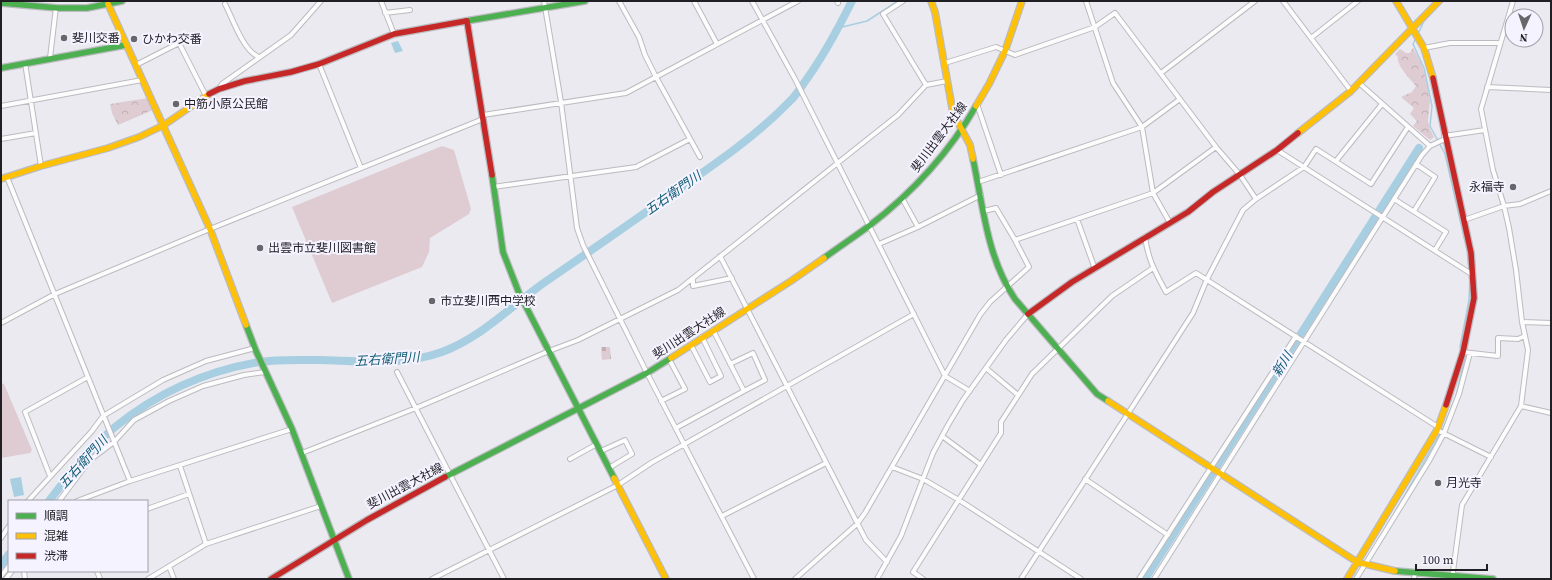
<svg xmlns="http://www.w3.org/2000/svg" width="1552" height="580" font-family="'Source Serif 4','Noto Sans JP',serif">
	<defs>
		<pattern id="forest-crowns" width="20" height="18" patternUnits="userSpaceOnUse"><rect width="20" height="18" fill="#dfcbd2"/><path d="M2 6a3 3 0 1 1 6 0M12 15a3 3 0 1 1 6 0" fill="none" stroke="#bfaeb4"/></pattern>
		<pattern id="cemetery-stones" width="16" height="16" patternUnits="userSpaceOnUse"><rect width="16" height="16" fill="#dfcbd2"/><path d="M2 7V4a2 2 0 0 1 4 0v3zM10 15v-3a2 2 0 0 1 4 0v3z" fill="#bfaeb4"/></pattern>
	</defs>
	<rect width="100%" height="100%" fill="#eaeaf0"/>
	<!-- forest -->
	<path fill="url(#forest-crowns)" d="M 1413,48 L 1422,64 L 1426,80 L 1430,101 L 1428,121 L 1430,129 L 1434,137 L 1430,140 L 1413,126 L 1417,121 L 1410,114 L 1414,108 L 1401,97 L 1412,92 L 1416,86 C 1411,80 1396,65 1398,57 L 1395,54 L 1400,49 L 1406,53 L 1410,53 Z
		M 148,98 L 153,110 L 118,125 L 112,113 L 110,104 Z"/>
	<!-- cemetery -->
	<path fill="url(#cemetery-stones)" d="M 601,347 L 610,347 L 611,359 L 602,360 Z"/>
	<!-- garden -->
	<path fill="#dfcbd2" d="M 442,146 L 454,150 L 471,209 L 469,214 L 430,238 L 429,252 L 422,267 L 332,303 L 292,207 Z
		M 1,383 L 4,384 L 32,450 L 30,453 L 1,458 Z"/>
	<!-- water -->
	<path fill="#a8cfe1" d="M 398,41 L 403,51 L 395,53 L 391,43 Z
		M 21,477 L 24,495 L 14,497 L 10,479 Z"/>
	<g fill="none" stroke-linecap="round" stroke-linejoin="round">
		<!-- stream -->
		<path stroke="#a8cfe1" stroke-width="1.5" d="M 838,28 L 867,21 L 898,1
			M 1418,34 L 1424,21 L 1443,1
			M 1416,38 L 1413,44 L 1424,68 L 1432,106 L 1430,126 L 1445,154 L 1467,250 L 1470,277 L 1469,300 L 1460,347 L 1462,348
			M 1381,536 L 1443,429 L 1456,396 L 1467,350 L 1466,349
			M 1354,579 L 1356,574"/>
		<!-- river -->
		<path stroke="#a8cfe1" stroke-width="8" d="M 49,501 C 69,475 90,448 115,427 C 157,393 206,371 259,362 C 278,359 299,360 319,360 C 360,361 403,366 442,352 C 482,337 511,306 545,282 C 589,252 632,222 676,191 C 715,164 755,137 789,102 C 795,97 800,89 804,83 C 823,57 838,29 852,1
			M 1,565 L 9,554
			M 1145,579 L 1419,148"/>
		<defs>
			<path id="street" d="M 381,1 L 394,34
				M 544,1 L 561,102 L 577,228 L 583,245 L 647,373 L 754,579
				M 619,1 L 639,37 L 645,55 L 656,77 L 700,157
				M 694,1 L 717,44
				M 752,1 L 795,79 L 945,376 L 970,391
				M 837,1 L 838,3
				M 903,1 L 883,14 L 926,85
				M 1086,1 L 1113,83 L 1142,127 L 1153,193 L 1170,223
				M 1283,1 L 1351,91
				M 225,4 C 233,19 243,51 259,57
				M 385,13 L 410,10
				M 1311,38 L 1358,1
				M 1424,48 L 1450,43 L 1500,43
				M 50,58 L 56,7
				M 25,63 L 41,166
				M 945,63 L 996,47 L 1015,55 L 1095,27 L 1115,13 L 1216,147 L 1240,175 L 1256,199
				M 319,64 L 361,168
				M 136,65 L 179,43 L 206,96
				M 1161,73 L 1255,1
				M 1359,83 L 1430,146
				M 1487,87 L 1551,90
				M 219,89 L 222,84 L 291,35 L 321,1
				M 977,104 L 1001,175
				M 1,106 L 142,80
				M 483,115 L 626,93 L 798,1
				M 1444,136 L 1485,130
				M 1,139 L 36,133
				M 1277,150 L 1473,275
				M 1336,161 L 1382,104
				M 7,177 L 130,481
				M 978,182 L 1142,127 L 1180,99
				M 493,187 L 636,167 L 690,139
				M 902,198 L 918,227
				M 1394,199 L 1446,232 L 1435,250
				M 984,211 L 996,208 L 1015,240
				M 1414,211 L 1435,177 L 1416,164
				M 1077,219 L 1095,269
				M 1464,220 L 1504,206 L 1520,204 L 1551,191
				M 1145,237 C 1148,259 1155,272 1166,292 L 1196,273 L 1438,427
				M 879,244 L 918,227 L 981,195
				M 720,256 L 866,540 L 887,562
				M 693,279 L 693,286 L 732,278
				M 1522,322 L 1551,323
				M 1,323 L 55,294 L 210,229 L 483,119
				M 691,345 L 710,382 L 721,376 L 702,337
				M 1463,352 L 1498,356 L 1498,338 L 1518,339 L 1525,336
				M 730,364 L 753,353 L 765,380 L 744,391
				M 987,369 L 1018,395
				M 397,372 L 504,579
				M 661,401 L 685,389 L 669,359
				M 1521,406 L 1551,413
				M 676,428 L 744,391 L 713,330
				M 1437,430 L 1491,457
				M 942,436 L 981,465
				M 601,451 L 625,440 L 632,454 L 609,468
				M 302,453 L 416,408 L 549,351 L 578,340 L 678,290 L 898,115 L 926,85 L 947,81
				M 570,459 L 597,444
				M 180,466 L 206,544
				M 892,467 L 923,479 L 959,500 L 1081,579
				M 50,476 L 25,412 L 88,377
				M 1085,479 L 1168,535
				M 28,501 L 92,431 L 103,416 L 163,380 L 206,361 L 255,348
				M 59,501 L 90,460 L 114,442 L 134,420 L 169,401 L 203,386 L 244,375 L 265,372
				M 77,501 L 130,481 L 292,429
				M 147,509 L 189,494
				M 722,516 L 826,463
				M 1,538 L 9,526
				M 169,566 L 174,579
				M 24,571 L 25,579
				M 97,571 L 100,579
				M 1,576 L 9,566
				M 6,579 L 12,571
				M 148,579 L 206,544 L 321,506
				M 432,579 L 618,485 L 651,463 L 914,314
				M 795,579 L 857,524 L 865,513 L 980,315 L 990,302 L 1029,267 L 1015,240 L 1153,193 L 1216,147
				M 877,579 L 901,536 L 933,453 L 948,425 L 963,400 L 1006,340 L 1028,314
				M 923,579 L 913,572 L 1001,433 L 1001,422 L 1032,374 L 1112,296 L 1153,268
				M 1021,579 L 1193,313 L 1207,279 L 1243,210 L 1256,199 L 1304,167 L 1316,149 L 1371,184 L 1408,127
				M 1139,579 L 1296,336
				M 1154,579 L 1422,155 L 1430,146 L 1445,139
				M 1356,579 L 1429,461 L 1444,433 L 1459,394 L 1470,353
				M 1414,579 L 1415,572
				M 1452,579 L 1462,505 L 1521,406 L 1528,350 L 1522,322 L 1516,270 L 1509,228 L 1504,206 L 1493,170 L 1481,109 L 1513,1"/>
			<path id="fast" d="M 1,3 L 58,8 L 87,8 L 122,1
				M 466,21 L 585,1
				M 1,68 L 126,45
				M 973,159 C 983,206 987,258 1015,299 L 1097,394 L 1108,401
				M 492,175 L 503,252 L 519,293 L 614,478
				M 824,258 C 839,247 854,237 869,226 C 912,193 949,153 976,106
				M 246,325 L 256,351 L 292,429 L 349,579
				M 445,477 L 647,373 L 671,358
				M 1395,571 L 1493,579"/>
			<path id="slow" d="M 931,1 L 935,12 L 953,113 L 970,145 L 973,159
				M 1396,1 L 1424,48 L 1433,78
				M 108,4 L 210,229 L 246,325
				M 976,106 L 989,84 L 1005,51 L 1022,1
				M 1298,133 L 1351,91 L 1439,1
				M 1,179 L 41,166 L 108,148 L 139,137 L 164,125 L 209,94
				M 671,358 L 791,281 L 824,258
				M 1108,401 L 1357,562 L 1395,571
				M 614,478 L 666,579
				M 1347,579 L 1437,430 L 1446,405"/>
			<path id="jam" d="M 467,21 L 492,175
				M 1433,78 L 1471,253 L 1474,298 L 1463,352 L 1446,405
				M 209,94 L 219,89 L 245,81 L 291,72 L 319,64 L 394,34 L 466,21
				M 1028,314 L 1072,282 L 1188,212 L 1213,192 L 1277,150 L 1298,133
				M 271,579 L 367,520 L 445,477"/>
		</defs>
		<!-- street casing -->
		<use href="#street" stroke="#bbbbc0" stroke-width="6"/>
		<!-- fast casing -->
		<use href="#fast" stroke="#bbbbc0" stroke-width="8"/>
		<!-- slow casing -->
		<use href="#slow" stroke="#bbbbc0" stroke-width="8"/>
		<!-- jam casing -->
		<use href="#jam" stroke="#bbbbc0" stroke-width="8"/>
		<!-- street -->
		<use href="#street" stroke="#fcfcfd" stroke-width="4"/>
		<!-- fast -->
		<use href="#fast" stroke="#4caf50" stroke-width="5.5"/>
		<!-- slow -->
		<use href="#slow" stroke="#ffc107" stroke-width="5.5"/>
		<!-- jam -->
		<use href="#jam" stroke="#c62828" stroke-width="5.5"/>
	</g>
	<!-- markers -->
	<g fill="#67666b" stroke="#f5f3ff" stroke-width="1.5">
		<circle cx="64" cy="38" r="4"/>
		<circle cx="134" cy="39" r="4"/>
		<circle cx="176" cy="104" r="4"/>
		<circle cx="1513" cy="187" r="4"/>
		<circle cx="260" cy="248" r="4"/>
		<circle cx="432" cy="301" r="4"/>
		<circle cx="1438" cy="483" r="4"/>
	</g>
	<g text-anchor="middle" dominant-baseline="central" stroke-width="4" stroke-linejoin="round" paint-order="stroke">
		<!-- poi labels -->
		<g font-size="12" fill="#201f24" stroke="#f5f3ff" text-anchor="start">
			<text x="72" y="38">斐川交番</text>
			<text x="142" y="39">ひかわ交番</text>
			<text x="184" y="104">中筋小原公民館</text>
			<text x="1505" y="187" text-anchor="end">永福寺</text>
			<text x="268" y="248">出雲市立斐川図書館</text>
			<text x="440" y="301">市立斐川西中学校</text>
			<text x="1446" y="483">月光寺</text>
		</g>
		<!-- street labels -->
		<g font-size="12" fill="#201f24" stroke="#f5f3ff">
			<text transform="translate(939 137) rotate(-53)">斐川出雲大社線</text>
			<text transform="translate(689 333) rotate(-33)">斐川出雲大社線</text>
			<text transform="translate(405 486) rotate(-28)">斐川出雲大社線</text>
		</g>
		<!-- water labels -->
		<g font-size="13" font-style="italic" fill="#135c74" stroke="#f5f3ff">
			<text transform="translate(673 193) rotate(-35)">五右衛門川</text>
			<text transform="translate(387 359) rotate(-4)">五右衛門川</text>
			<text transform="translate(1282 364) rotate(-58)">新川</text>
			<text transform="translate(83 462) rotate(-48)">五右衛門川</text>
		</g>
	</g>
	<!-- border -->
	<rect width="1552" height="580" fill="none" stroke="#201f24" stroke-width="4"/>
	<!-- legend -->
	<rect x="8" y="500" width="140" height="72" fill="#f5f3ff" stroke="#a09ea7"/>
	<rect x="16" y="513" width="20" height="6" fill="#4caf50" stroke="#a09ea7"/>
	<text x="44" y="520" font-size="12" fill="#201f24">順調</text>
	<rect x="16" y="533" width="20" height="6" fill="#ffc107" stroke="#a09ea7"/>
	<text x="44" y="540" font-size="12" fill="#201f24">混雑</text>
	<rect x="16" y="553" width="20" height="6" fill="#c62828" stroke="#a09ea7"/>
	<text x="44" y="560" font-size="12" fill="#201f24">渋滞</text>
	<!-- north arrow -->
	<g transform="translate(1524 28) rotate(183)"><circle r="19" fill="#f5f3ff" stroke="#a09ea7"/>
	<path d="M0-3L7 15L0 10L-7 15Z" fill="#67666b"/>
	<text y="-6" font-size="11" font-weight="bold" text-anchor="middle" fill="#201f24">N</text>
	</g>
	<!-- scale -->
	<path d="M1416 564v6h71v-6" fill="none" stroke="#201f24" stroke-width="2"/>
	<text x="1422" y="564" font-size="12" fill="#201f24" stroke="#f5f3ff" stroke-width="3" paint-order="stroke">100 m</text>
</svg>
